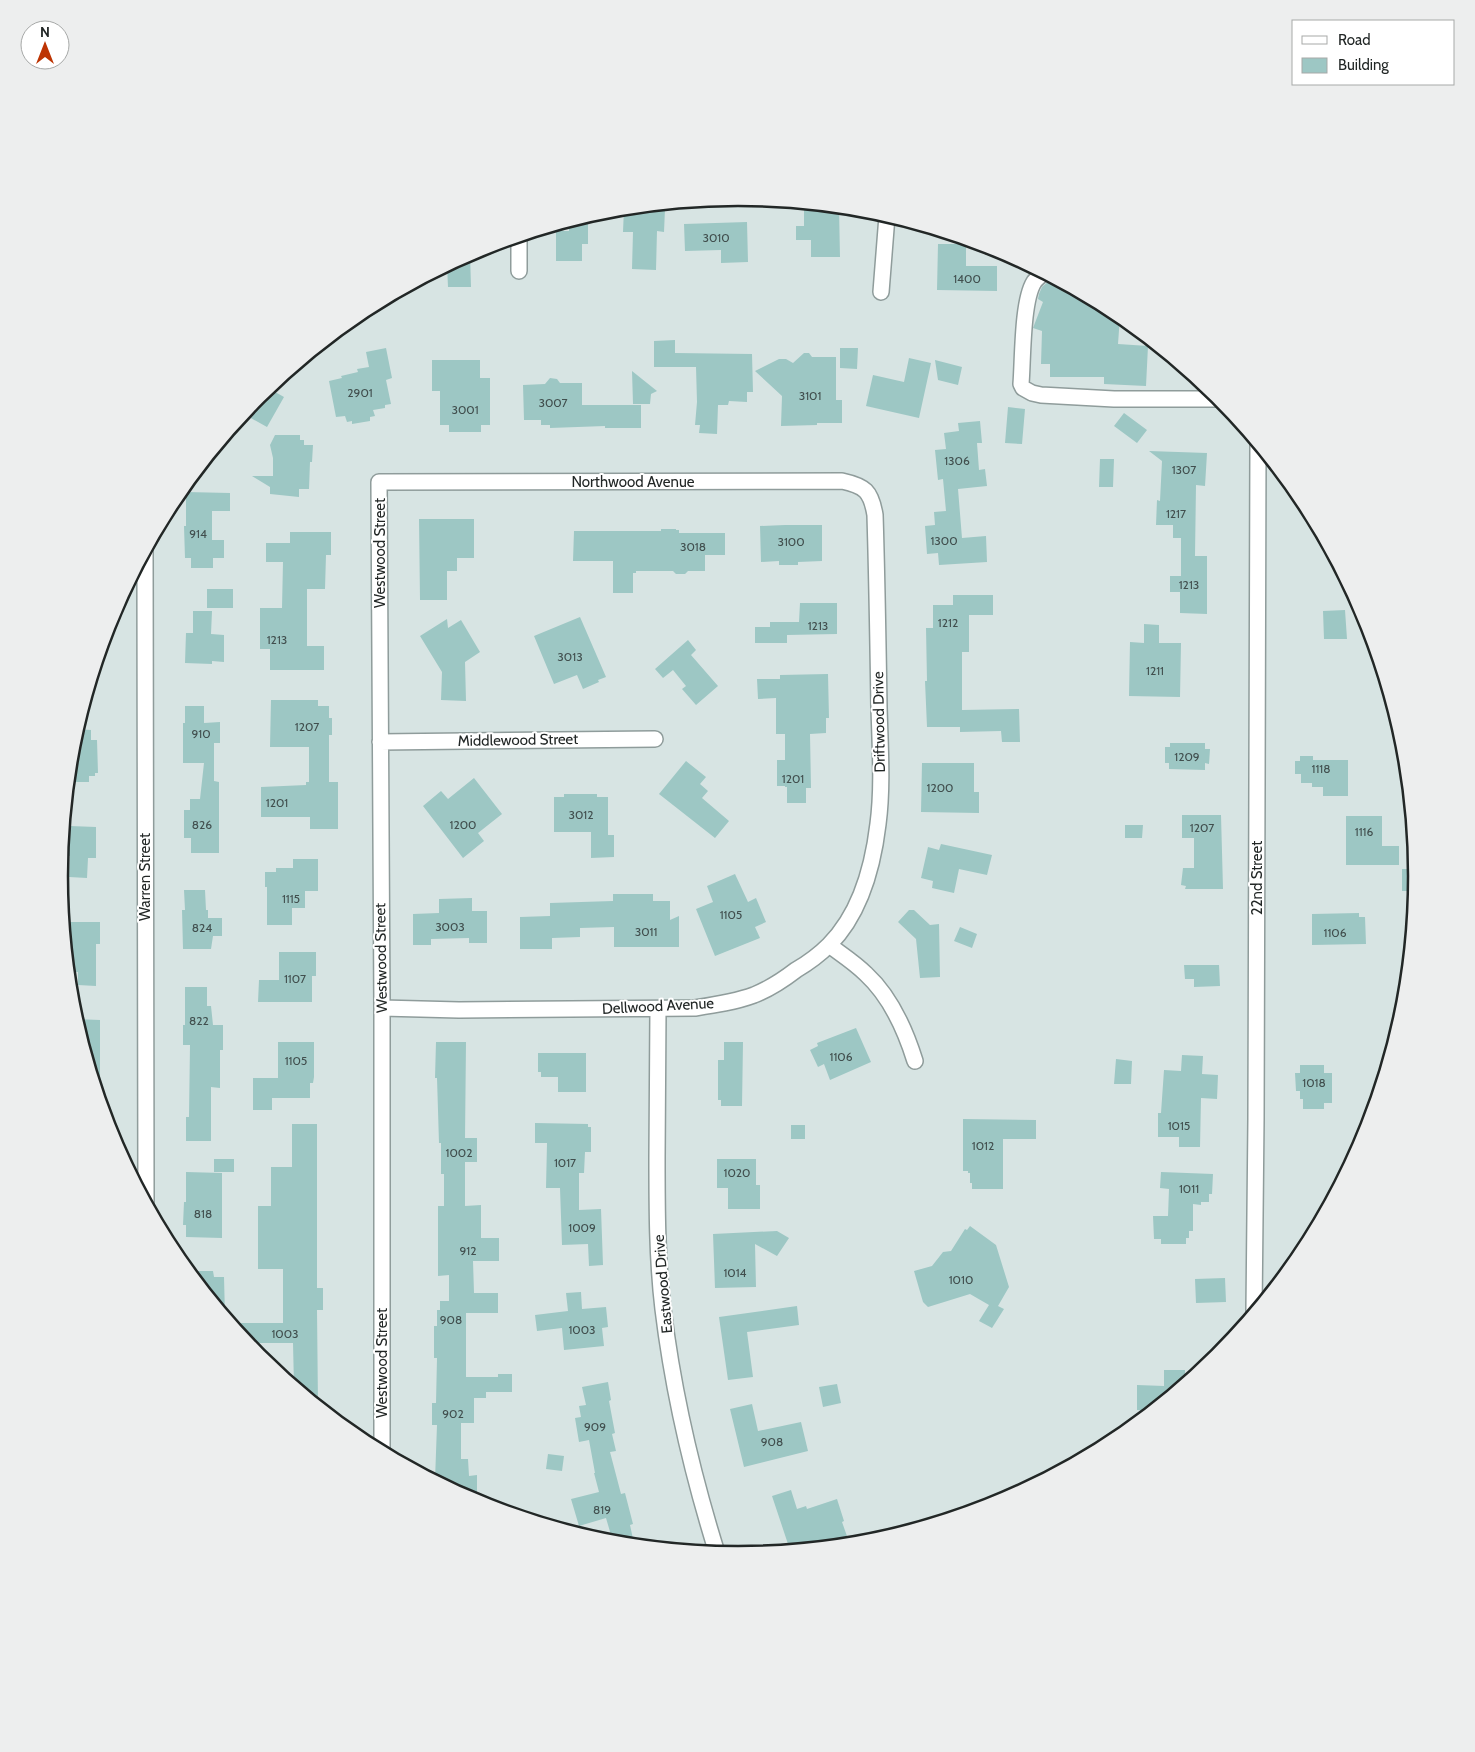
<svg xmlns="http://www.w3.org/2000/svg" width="1475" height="1752" font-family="Cabin,sans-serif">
	<rect width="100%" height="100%" fill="#d7e4e3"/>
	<!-- building -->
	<path fill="#9dc7c4" d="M 804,204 L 839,207 L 840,257 L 811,257 L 811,240 L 796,240 L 796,226 L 804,226 Z
		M 653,206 L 653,208 L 665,209 L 664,232 L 657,231 L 656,270 L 632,269 L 633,232 L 623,232 L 624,208 Z
		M 588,216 L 588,244 L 582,244 L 582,261 L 556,261 L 556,231 L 569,231 L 569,221 Z
		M 747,222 L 748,262 L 721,263 L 721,250 L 685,251 L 684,224 Z
		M 938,244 L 966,244 L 966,266 L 997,266 L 997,291 L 937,290 Z
		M 470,253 L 471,287 L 448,287 L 447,265 Z
		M 1050,280 L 1070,288 L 1120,316 L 1118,344 L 1148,346 L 1146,386 L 1104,384 L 1104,377 L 1050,377 L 1050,364 L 1041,364 L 1042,331 L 1033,328 L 1043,302 L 1038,299 L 1039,294 L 1042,287 Z
		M 675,340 L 675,353 L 752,354 L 753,392 L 747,392 L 747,402 L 729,401 L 728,405 L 718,405 L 717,434 L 699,433 L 700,425 L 695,425 L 697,402 L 696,367 L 654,367 L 654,341 Z
		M 386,348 L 392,378 L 386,380 L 391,404 L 385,405 L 385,408 L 373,410 L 375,416 L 370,417 L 370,421 L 352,424 L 352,421 L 347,422 L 345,416 L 336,417 L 329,381 L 342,378 L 341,376 L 358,372 L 357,369 L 369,367 L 366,352 Z
		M 840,348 L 858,348 L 857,369 L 840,368 Z
		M 804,353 L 809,353 L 812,357 L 836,357 L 836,400 L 842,400 L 842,423 L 817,423 L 817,425 L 781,426 L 782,396 L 755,371 L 779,359 L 786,359 L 793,363 Z
		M 909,358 L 931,363 L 919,418 L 866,406 L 873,375 L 904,382 Z
		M 432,360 L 480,360 L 480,378 L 490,378 L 490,425 L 481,425 L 481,432 L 449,432 L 449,425 L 440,425 L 440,391 L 432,391 Z
		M 935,360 L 962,367 L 958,385 L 938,380 Z
		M 632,371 L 657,391 L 651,394 L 650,404 L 633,404 Z
		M 550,378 L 557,379 L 560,383 L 582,383 L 582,405 L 641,405 L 641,428 L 605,428 L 605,426 L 550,428 L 550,425 L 541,425 L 541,420 L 524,420 L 523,385 L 545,384 Z
		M 268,388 L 284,397 L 267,427 L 249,417 L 263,392 Z
		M 1008,407 L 1025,409 L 1022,444 L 1005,443 Z
		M 1124,413 L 1147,430 L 1137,443 L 1114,426 Z
		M 980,421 L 982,443 L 977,443 L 979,470 L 985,469 L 987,486 L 958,489 L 962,538 L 986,536 L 987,562 L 939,565 L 938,553 L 927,554 L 925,526 L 935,525 L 934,512 L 946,511 L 943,479 L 938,480 L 935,450 L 946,449 L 944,433 L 959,431 L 958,423 Z
		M 275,435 L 300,435 L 300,440 L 304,440 L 304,445 L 313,445 L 312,462 L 310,462 L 309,489 L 299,489 L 299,497 L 270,494 L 270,487 L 252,476 L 273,476 L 273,458 L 270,445 Z
		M 1149,451 L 1207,453 L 1205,486 L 1196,485 L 1195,556 L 1207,556 L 1207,614 L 1180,613 L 1180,592 L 1170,592 L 1170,576 L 1181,576 L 1181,538 L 1173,538 L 1173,525 L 1156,525 L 1157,500 L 1160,501 L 1162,461 Z
		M 1100,459 L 1114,459 L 1113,487 L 1099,487 Z
		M 186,492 L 230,493 L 230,511 L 212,511 L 212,540 L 224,540 L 224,558 L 213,558 L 213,568 L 191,568 L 191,558 L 185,558 L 184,526 L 186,526 Z
		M 419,519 L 474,519 L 474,558 L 457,558 L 457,571 L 447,571 L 447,600 L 420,600 Z
		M 785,525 L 822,525 L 822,561 L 798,562 L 798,565 L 779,565 L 779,561 L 761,562 L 760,526 Z
		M 661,529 L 676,529 L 676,530 L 679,530 L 679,533 L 725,533 L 725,555 L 705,555 L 705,571 L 688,571 L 685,574 L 676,574 L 673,571 L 636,571 L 636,573 L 633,573 L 633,593 L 613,593 L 613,561 L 573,561 L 574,531 L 661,531 Z
		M 290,532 L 331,532 L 331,555 L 326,555 L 325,589 L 307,589 L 307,646 L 324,646 L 324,670 L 270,670 L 270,649 L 260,649 L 260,608 L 282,608 L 283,562 L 266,562 L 266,543 L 290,543 Z
		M 207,589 L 233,589 L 233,608 L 207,608 Z
		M 953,595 L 993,595 L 993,615 L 969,615 L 969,652 L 962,652 L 962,710 L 1019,709 L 1020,742 L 1002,742 L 1001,731 L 960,732 L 960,727 L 927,727 L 925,681 L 927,681 L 926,628 L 933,628 L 933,605 L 953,605 Z
		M 800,603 L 837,603 L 837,634 L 787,635 L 787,643 L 755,643 L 755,627 L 770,627 L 770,622 L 799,622 Z
		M 1345,610 L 1347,639 L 1324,639 L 1323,611 Z
		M 193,611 L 212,611 L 211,634 L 224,635 L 224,662 L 212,661 L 212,664 L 185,663 L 186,633 L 193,633 Z
		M 580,617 L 606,677 L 598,680 L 599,682 L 583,689 L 577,675 L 554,684 L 534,636 Z
		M 447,619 L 448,628 L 461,620 L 480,652 L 465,662 L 466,701 L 441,700 L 442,672 L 420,636 Z
		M 1144,624 L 1159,625 L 1159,643 L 1181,643 L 1180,697 L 1129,696 L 1130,642 L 1144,643 Z
		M 688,640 L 696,650 L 691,655 L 718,686 L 696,705 L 682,689 L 686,686 L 673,670 L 663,678 L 655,669 Z
		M 828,674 L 829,718 L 826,718 L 826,733 L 810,734 L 811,788 L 806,788 L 806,803 L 787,803 L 787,787 L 785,787 L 785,786 L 777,786 L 777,760 L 785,760 L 785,734 L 776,734 L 776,698 L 758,699 L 757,679 L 780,679 L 780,675 Z
		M 271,700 L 318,700 L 318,706 L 329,706 L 329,718 L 332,718 L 332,735 L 329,735 L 329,782 L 338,782 L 338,829 L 310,829 L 310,817 L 261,817 L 261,787 L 306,785 L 306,782 L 309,782 L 309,747 L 270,747 Z
		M 185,706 L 204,706 L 204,723 L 220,722 L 220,743 L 214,743 L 214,781 L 219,782 L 219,853 L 191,853 L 191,838 L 184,838 L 184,810 L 190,810 L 190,799 L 200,799 L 204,763 L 183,763 L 183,723 L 185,723 Z
		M 76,729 L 91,730 L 91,740 L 97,740 L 98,773 L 95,773 L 95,776 L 89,776 L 89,782 L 68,782 L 72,743 Z
		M 1170,743 L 1205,743 L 1205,749 L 1210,749 L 1209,764 L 1205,763 L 1205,770 L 1169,769 L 1169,763 L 1165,763 L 1165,747 L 1170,747 Z
		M 1300,756 L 1313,756 L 1313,760 L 1348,760 L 1348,796 L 1323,796 L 1323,787 L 1312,787 L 1312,783 L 1301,783 L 1301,774 L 1295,774 L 1295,761 L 1300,761 Z
		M 686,761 L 706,777 L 700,784 L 708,791 L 702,798 L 729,821 L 715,838 L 659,794 Z
		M 922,763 L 974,763 L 974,792 L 979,792 L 979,813 L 921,812 Z
		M 474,778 L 502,814 L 478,833 L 484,841 L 463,858 L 423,806 L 441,791 L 448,799 Z
		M 564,794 L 597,794 L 597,797 L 608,797 L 608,835 L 614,835 L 614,857 L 591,858 L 591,832 L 554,832 L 554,797 L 564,797 Z
		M 1182,815 L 1221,815 L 1223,889 L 1185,889 L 1186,886 L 1181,885 L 1183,868 L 1194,868 L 1194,838 L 1182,838 Z
		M 1346,816 L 1382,816 L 1382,846 L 1399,846 L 1399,865 L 1346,865 Z
		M 1125,825 L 1143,825 L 1142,838 L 1125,838 Z
		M 70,826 L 96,827 L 96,858 L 88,858 L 87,878 L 69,877 L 70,856 L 61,856 L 63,836 L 70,837 Z
		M 941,844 L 992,855 L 987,875 L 959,869 L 954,893 L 932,888 L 933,881 L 921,878 L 928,847 L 939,850 Z
		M 293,859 L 318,859 L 318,891 L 305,891 L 305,908 L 292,908 L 292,925 L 267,925 L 267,887 L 265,887 L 265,872 L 276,872 L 276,868 L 293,868 Z
		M 1402,869 L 1416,869 L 1415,891 L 1402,891 Z
		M 735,874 L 748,902 L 756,898 L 766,922 L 755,927 L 760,938 L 715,956 L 696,909 L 713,902 L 707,886 Z
		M 184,890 L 205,890 L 206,910 L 208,910 L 208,918 L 222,918 L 222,936 L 213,936 L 211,949 L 183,949 L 182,910 L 185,910 Z
		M 613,894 L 653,894 L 653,901 L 670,901 L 670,920 L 679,916 L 679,947 L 614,947 L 614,927 L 580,928 L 580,937 L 552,938 L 552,949 L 520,949 L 520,917 L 550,916 L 550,903 L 613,901 Z
		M 472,898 L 472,911 L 487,911 L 487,943 L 469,943 L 469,938 L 431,939 L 431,945 L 413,945 L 413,914 L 439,913 L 439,899 Z
		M 909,910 L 914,910 L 930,925 L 939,924 L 940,977 L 920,978 L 916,939 L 898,922 Z
		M 1359,913 L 1359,917 L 1365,917 L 1366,944 L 1312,945 L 1312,914 Z
		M 63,922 L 100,922 L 100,944 L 96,944 L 96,986 L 78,985 L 78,972 L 68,972 Z
		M 960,927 L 977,934 L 972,948 L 954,941 Z
		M 279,952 L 316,952 L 316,976 L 312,976 L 312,1002 L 258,1002 L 259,980 L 279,980 Z
		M 1184,965 L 1219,965 L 1220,986 L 1194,987 L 1194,979 L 1185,979 Z
		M 185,987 L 207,987 L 207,1006 L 211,1006 L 213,1025 L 223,1025 L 223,1050 L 220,1050 L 220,1088 L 211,1087 L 211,1141 L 186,1141 L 186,1117 L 189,1117 L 190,1045 L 183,1045 L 183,1025 L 185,1025 Z
		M 75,1019 L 100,1020 L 100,1090 L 97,1090 Z
		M 856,1028 L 871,1062 L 830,1080 L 824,1064 L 818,1067 L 810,1050 L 818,1046 L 817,1043 Z
		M 278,1042 L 314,1042 L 314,1077 L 313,1083 L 310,1083 L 310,1098 L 272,1098 L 272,1110 L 253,1110 L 253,1078 L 278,1078 Z
		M 436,1042 L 466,1042 L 465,1138 L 477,1138 L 477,1162 L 465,1162 L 465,1206 L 481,1205 L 481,1238 L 499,1238 L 499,1261 L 473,1261 L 474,1293 L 498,1293 L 498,1313 L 466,1313 L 466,1377 L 498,1377 L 498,1374 L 512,1374 L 512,1392 L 486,1392 L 486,1398 L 474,1398 L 474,1423 L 461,1423 L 461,1459 L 468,1459 L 469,1476 L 477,1475 L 477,1503 L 435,1480 L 437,1425 L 432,1425 L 432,1403 L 436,1403 L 437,1358 L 434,1358 L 434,1326 L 437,1326 L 437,1310 L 440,1310 L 440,1301 L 449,1301 L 449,1275 L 438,1276 L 438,1206 L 444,1206 L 444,1174 L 441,1174 L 441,1143 L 439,1143 L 437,1078 L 435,1078 Z
		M 724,1042 L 743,1042 L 742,1106 L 721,1106 L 721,1100 L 718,1100 L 718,1060 L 724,1060 Z
		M 538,1053 L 586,1053 L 586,1092 L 558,1092 L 558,1077 L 541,1077 L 541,1072 L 538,1072 Z
		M 1182,1055 L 1203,1056 L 1202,1074 L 1218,1075 L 1217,1099 L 1201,1098 L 1200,1147 L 1179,1147 L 1179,1137 L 1158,1137 L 1158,1113 L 1161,1113 L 1164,1070 L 1181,1071 Z
		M 1116,1059 L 1132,1061 L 1131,1084 L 1114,1084 Z
		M 1300,1065 L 1324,1065 L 1324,1073 L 1332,1073 L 1332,1103 L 1324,1103 L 1324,1109 L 1303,1109 L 1303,1099 L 1300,1099 L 1300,1091 L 1296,1091 L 1295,1073 L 1300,1073 Z
		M 963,1119 L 1036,1120 L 1036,1139 L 1003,1139 L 1003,1189 L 972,1189 L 972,1183 L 970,1183 L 970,1173 L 968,1173 L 968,1171 L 963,1171 Z
		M 535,1123 L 588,1124 L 588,1127 L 591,1127 L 591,1152 L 585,1152 L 584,1173 L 579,1173 L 579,1210 L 601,1209 L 603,1265 L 589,1266 L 588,1244 L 562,1245 L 560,1188 L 546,1188 L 547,1143 L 535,1143 Z
		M 292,1124 L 317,1124 L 317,1288 L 323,1288 L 323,1310 L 317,1310 L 318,1406 L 294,1386 L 293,1343 L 247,1343 L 231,1323 L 283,1323 L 283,1269 L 258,1269 L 258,1206 L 271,1206 L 271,1167 L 292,1167 Z
		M 791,1125 L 805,1125 L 805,1139 L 791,1139 Z
		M 214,1159 L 234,1159 L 234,1172 L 214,1172 Z
		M 717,1159 L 756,1159 L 756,1185 L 760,1185 L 760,1209 L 728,1209 L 728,1188 L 717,1188 Z
		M 186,1172 L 222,1173 L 222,1238 L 186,1237 L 186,1225 L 183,1225 L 184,1202 L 186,1202 Z
		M 1161,1172 L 1213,1174 L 1212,1194 L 1209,1194 L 1209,1202 L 1201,1202 L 1201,1205 L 1193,1204 L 1193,1231 L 1189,1231 L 1189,1238 L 1186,1238 L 1186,1244 L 1161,1244 L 1161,1239 L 1154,1239 L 1153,1216 L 1168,1216 L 1169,1189 L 1160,1188 Z
		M 970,1226 L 996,1245 L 1009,1287 L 998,1306 L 1004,1309 L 992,1328 L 979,1321 L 989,1305 L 970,1294 L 928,1307 L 923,1302 L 914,1271 L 932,1266 L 943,1252 L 951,1251 L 965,1229 L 967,1230 Z
		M 777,1231 L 789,1238 L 777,1256 L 755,1244 L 756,1287 L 715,1288 L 713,1234 Z
		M 188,1271 L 213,1271 L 214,1277 L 224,1277 L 225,1316 Z
		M 1225,1278 L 1226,1302 L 1196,1303 L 1195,1279 Z
		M 581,1292 L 582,1309 L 606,1307 L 608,1327 L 602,1328 L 604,1346 L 564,1350 L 562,1328 L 537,1331 L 535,1315 L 568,1311 L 566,1293 Z
		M 797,1306 L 799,1325 L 747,1332 L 753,1377 L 728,1380 L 719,1317 Z
		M 1164,1370 L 1185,1370 L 1185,1382 L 1150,1411 L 1137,1410 L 1137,1385 L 1164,1386 Z
		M 608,1382 L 611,1400 L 609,1401 L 615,1433 L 612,1434 L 616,1451 L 610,1452 L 621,1494 L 625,1493 L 633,1524 L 630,1525 L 633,1539 L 626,1540 L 627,1544 L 613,1542 L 606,1518 L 579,1526 L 571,1499 L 599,1492 L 594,1473 L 595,1473 L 589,1440 L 579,1442 L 575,1418 L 581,1417 L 579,1406 L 586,1405 L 582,1387 Z
		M 837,1384 L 841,1403 L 823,1407 L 819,1387 Z
		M 752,1404 L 758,1431 L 801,1422 L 808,1451 L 744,1467 L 730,1409 Z
		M 548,1454 L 564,1456 L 562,1471 L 546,1469 Z
		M 791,1490 L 797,1509 L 806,1506 L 807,1509 L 837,1499 L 844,1521 L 842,1522 L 848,1539 L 830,1546 L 790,1550 L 772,1496 Z"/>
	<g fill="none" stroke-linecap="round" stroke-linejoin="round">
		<defs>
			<path id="street" d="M 519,271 L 519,236
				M 1043,273 C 1040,276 1036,279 1034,282 C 1022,301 1023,359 1021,384 L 1023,388 L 1032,393 L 1041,395 L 1114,399 L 1220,399
				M 881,292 L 887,216
				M 145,551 L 146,1202
				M 380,742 L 655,739
				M 829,945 C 841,954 855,963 866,974 C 891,997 905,1029 915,1061
				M 658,1009 C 658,1058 657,1108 657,1157 C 657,1207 657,1259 663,1309 C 673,1391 692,1473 717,1553
				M 1254,1311 L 1256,1119 L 1258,445
				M 382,1452 L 382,1008 L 379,482 L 842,481 C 865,486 871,491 875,515 C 877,579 878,643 879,707 C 880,746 883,786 878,824 C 873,866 860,914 829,945 C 819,955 808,963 796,970 C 783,980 769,989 754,995 C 735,1002 715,1005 695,1008 L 459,1010 L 382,1008"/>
		</defs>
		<!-- street casing -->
		<use href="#street" stroke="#8f9c9b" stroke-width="18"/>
		<!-- street -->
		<use href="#street" stroke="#fff" stroke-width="15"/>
	</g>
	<g text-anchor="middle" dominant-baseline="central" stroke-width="4" stroke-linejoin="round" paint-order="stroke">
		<!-- number labels -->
		<g font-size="12" fill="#414f4e">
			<text x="716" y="237">3010</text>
			<text x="967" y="278">1400</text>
			<text x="360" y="392">2901</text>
			<text x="810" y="395">3101</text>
			<text x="553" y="402">3007</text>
			<text x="465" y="409">3001</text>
			<text x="957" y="460">1306</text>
			<text x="1184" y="469">1307</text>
			<text x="1176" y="513">1217</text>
			<text x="198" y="533">914</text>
			<text x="944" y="540">1300</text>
			<text x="791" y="541">3100</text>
			<text x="693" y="546">3018</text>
			<text x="1189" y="584">1213</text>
			<text x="948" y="622">1212</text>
			<text x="818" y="625">1213</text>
			<text x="277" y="639">1213</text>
			<text x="570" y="656">3013</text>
			<text x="1155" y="670">1211</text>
			<text x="307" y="726">1207</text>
			<text x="201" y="733">910</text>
			<text x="1187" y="756">1209</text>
			<text x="1321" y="768">1118</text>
			<text x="793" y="778">1201</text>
			<text x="940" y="787">1200</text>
			<text x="277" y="802">1201</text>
			<text x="581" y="814">3012</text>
			<text x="202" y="824">826</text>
			<text x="463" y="824">1200</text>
			<text x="1202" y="827">1207</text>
			<text x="1364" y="831">1116</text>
			<text x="291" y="898">1115</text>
			<text x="731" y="914">1105</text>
			<text x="450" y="926">3003</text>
			<text x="202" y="927">824</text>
			<text x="646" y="931">3011</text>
			<text x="1335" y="932">1106</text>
			<text x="295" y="978">1107</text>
			<text x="199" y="1020">822</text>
			<text x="841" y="1056">1106</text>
			<text x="296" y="1060">1105</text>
			<text x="1314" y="1082">1018</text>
			<text x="1179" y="1125">1015</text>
			<text x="983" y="1145">1012</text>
			<text x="459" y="1152">1002</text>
			<text x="565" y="1162">1017</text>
			<text x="737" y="1172">1020</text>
			<text x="1189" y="1188">1011</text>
			<text x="203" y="1213">818</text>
			<text x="582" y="1227">1009</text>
			<text x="468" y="1250">912</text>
			<text x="735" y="1272">1014</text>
			<text x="961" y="1279">1010</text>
			<text x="451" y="1319">908</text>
			<text x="582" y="1329">1003</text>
			<text x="285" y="1333">1003</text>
			<text x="453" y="1413">902</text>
			<text x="595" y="1426">909</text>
			<text x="772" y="1441">908</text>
			<text x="602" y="1509">819</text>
		</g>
		<!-- street labels -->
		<g font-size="15" fill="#222726" stroke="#fff">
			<text x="633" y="482">Northwood Avenue</text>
			<text transform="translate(380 553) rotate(-90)">Westwood Street</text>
			<text transform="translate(879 722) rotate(-91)">Driftwood Drive</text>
			<text transform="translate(518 740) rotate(-1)">Middlewood Street</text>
			<text transform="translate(145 877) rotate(-90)">Warren Street</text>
			<text transform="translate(1257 878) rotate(-90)">22nd Street</text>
			<text transform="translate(381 958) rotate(-91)">Westwood Street</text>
			<text transform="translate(658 1006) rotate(-3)">Dellwood Avenue</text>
			<text transform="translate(663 1284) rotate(-95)">Eastwood Drive</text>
			<text transform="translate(382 1363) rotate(-90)">Westwood Street</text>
		</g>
	</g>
	<!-- crop -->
	<path d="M0 0H1475V1752H0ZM68 876a670 670 0 1 1 1340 0a670 670 0 1 1-1340 0Z" fill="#edeeee" fill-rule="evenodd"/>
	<path fill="none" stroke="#222726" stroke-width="2.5" d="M68 876a670 670 0 1 1 1340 0a670 670 0 1 1-1340 0Z"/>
	<!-- legend -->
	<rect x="1292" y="20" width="162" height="65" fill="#ffffff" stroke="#a7a9a8"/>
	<rect x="1302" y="36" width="25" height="8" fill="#ffffff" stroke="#a7a9a8"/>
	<text x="1338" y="45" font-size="15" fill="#222726">Road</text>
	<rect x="1302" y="58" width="25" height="15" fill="#9dc7c4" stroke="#a7a9a8"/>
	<text x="1338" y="70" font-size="15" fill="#222726">Building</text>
	<!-- north arrow -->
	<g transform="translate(45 45)"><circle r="24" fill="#ffffff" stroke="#a7a9a8"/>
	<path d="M0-4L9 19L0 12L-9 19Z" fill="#bd3403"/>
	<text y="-8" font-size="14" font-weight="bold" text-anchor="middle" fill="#222726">N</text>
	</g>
</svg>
